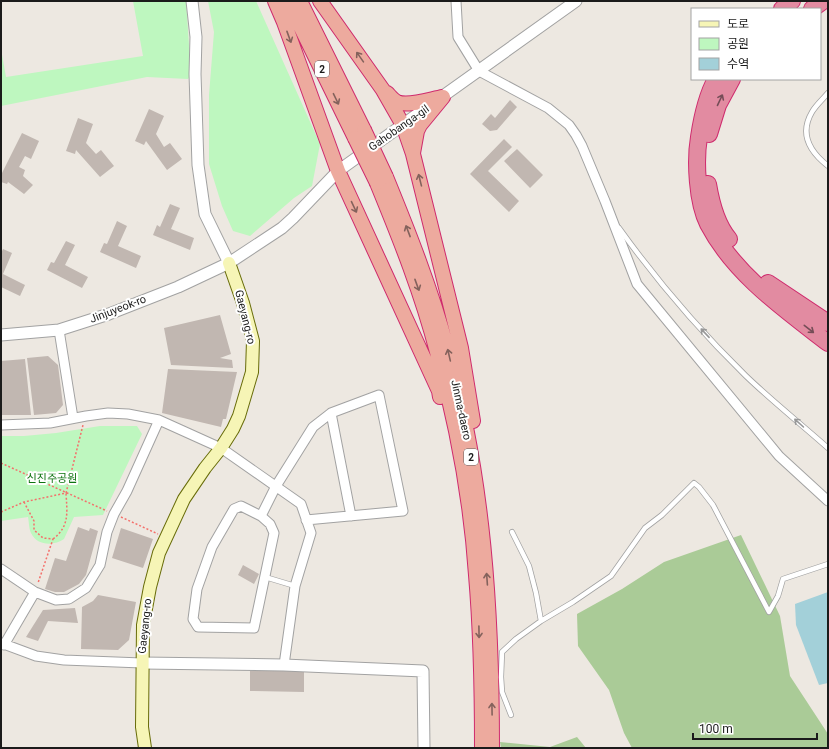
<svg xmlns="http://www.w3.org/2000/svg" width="829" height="749" font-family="Roboto,'Noto Sans KR',sans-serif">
	<rect width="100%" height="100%" fill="#ede8e1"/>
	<!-- forest -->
	<path fill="#aacb97" d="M 741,535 L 780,616 L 790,676 L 828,734 L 828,748 L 632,748 L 624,733 L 609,690 L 578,646 L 577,614 L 622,589 L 664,562 Z
		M 577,737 L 586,748 L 501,748 L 500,742 L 550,747 Z"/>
	<!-- park -->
	<path fill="#bef7bf" d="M 133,1 L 186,1 L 191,74 L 188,79 L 147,77 L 1,106 L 1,49 L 6,77 L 143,56 Z
		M 208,1 L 256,1 L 320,144 L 312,186 L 294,198 L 250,236 L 233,231 L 222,206 L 209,164 L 209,95 L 214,32 Z
		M 100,426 L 137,426 L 142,434 L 103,515 L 74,517 L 64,539 C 54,546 37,546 31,533 C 29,529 29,522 28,517 L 1,521 L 1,436 L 24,436 L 56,433 Z"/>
	<!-- water -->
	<path fill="#a3d0d9" d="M 828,592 L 828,683 L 819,685 L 796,625 L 795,604 Z"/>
	<!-- building -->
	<path fill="#c1b7b1" d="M 510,100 L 517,107 L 497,130 L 490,131 L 482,124 L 491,114 L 495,118 Z
		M 149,109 L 164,116 L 156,134 L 164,147 L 170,143 L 182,159 L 167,170 L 146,141 L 144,145 L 135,141 Z
		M 78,118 L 93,124 L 86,143 L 96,154 L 101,150 L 114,166 L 100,177 L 76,150 L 75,154 L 66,151 Z
		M 22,133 L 39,141 L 31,159 L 25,156 L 19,167 L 25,170 L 23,176 L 33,185 L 24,194 L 8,182 L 7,184 L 1,182 L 1,175 Z
		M 504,139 L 512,147 L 488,171 L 519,201 L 509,212 L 470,174 Z
		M 517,149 L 543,175 L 530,188 L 504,161 Z
		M 170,204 L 180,208 L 171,229 L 194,238 L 190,250 L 153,235 L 157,225 L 160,227 Z
		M 117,221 L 127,226 L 118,246 L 141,256 L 136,268 L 100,252 L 104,243 L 107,244 Z
		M 66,241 L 75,245 L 65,265 L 88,277 L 82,288 L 47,270 L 51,262 L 54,263 Z
		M 3,249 L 12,253 L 3,274 L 25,285 L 20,296 L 1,287 L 1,253 Z
		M 220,315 L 231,354 L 220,358 L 232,360 L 233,368 L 171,365 L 164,328 Z
		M 48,356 L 58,365 L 63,405 L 56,413 L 34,415 L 27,358 Z
		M 25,359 L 31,415 L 1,415 L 1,361 Z
		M 168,369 L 237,372 L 226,419 L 223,419 L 221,427 L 162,413 Z
		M 78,527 L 89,531 L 90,528 L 98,531 L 86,575 L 79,584 L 64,592 L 55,592 L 45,589 L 55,558 L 66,561 Z
		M 121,528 L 153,539 L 143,568 L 112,558 Z
		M 243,565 L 259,574 L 254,584 L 238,575 Z
		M 98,595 L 136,602 L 129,640 L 118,650 L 81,649 L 82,607 L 93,601 Z
		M 75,608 L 78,623 L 48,621 L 38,641 L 26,637 L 43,610 Z
		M 250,671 L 304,671 L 304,692 L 250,691 Z"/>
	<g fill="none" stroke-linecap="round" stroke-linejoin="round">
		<defs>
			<path id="service" d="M 828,93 C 823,99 816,105 812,112 C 799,134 810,152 828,166
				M 619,228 C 657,281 700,331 746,376 C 772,401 801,424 828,448
				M 512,532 L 529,566 L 536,593 L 541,621
				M 265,577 L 295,586
				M 511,715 L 502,692 L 501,677 L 502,652 L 516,639 L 541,621 L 573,602 L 611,576 L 645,528 L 662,515 L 694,483 L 699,487 L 713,505 L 769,612 L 778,596 L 783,579 L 828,564"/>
			<path id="minor" d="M 456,1 L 458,37 L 479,71 L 548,108 L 569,125 L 576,135 L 582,146 L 605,201 L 637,284 L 779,456 L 828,501
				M 59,330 L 73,418
				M 331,413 L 351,516
				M 1,425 L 50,423 L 86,416 L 108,413 L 128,414 L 159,420 L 221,448 L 301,504 L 311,533 L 295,586 L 284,665
				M 261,516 L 241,506 L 234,509 L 212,547 L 197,589 L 193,619 L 198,627 L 254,628 L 274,533 L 270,524 L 261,516 L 276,486 L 313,427 L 331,413 L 379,395 L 403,511 L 306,520
				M 1,569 L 35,592 L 56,600 L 69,599 L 86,588 L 100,565 L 107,532 L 114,514 L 127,491 L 159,420
				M 1,643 L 36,656 L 64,660 L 142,663
				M 4,645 L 35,592"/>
			<path id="tertiary" d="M 192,1 L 196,37 L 195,74 L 198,165 L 205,214 L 229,263
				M 1,335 L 59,330 L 109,314 L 178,287 L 229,263 L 282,228 L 293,218 L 338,171 L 576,1
				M 142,663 L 284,665 L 423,671 L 424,748"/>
			<path id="secondary" d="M 145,748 L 142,727 L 143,625 L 150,587 L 159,553 L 184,499 L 205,468 L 221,448 L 233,429 L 239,416 L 252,372 L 253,341 L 243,303 L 229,263"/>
			<path id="trunk" d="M 275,1 L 284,22 L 338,171 L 439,391 L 440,397
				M 288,1 L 355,138
				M 300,1 L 364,130
				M 320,1 L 383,90 L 403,125 L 413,154 L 461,348 L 473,421
				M 387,93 C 390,96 393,100 397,102 C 408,107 431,99 443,97 L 420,125 L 417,131 L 413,153
				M 386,177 C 409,233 431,289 447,348 C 484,478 492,613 492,748
				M 377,183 C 400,239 422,294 437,352 C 457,425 471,500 476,575 C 481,633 482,691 482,748"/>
			<path id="motorway" d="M 782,9 L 792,1
				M 812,9 L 823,1
				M 716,79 C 706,97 702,117 699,137 C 695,161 697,202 708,224 C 734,274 784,309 828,343
				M 709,134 L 718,105 L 732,79
				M 708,184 C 711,202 717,225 729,239
				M 768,283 L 828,323"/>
		</defs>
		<!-- service casing -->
		<use href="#service" stroke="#a2a2a2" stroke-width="6"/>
		<!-- minor casing -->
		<use href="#minor" stroke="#a2a2a2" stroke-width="11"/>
		<!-- tertiary casing -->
		<use href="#tertiary" stroke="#a2a2a2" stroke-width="13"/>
		<!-- secondary casing -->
		<use href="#secondary" stroke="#686c09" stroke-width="14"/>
		<!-- trunk casing -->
		<use href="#trunk" stroke="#cf2a6d" stroke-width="16"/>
		<!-- motorway casing -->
		<use href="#motorway" stroke="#cf2a6d" stroke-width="18"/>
		<!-- path -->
		<path stroke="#f4706b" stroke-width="1.5" stroke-dasharray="2 2" stroke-linecap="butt" d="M 1,463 L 107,511
			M 24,502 L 34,521 L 34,530 L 43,538 L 53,539 L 38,583
			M 1,512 L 24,502 L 66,493 L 83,425
			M 121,517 L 158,534
			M 53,539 C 70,526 67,512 66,493"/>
		<!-- service -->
		<use href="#service" stroke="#fff" stroke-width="4.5"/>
		<!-- minor -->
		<use href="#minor" stroke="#fff" stroke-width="9"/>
		<!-- tertiary -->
		<use href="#tertiary" stroke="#fff" stroke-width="11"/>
		<!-- secondary -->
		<use href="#secondary" stroke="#f6f5b6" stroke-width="12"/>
		<!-- trunk -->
		<use href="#trunk" stroke="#edaa9e" stroke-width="14"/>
		<!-- motorway -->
		<use href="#motorway" stroke="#e28ba1" stroke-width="16"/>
		<defs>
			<path id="trunk-bridge" d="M 364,130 L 386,177
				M 355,138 L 377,183"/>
		</defs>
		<!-- trunk-bridge casing -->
		<use href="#trunk-bridge" stroke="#cf2a6d" stroke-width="16" stroke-linecap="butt"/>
		<!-- trunk-bridge -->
		<use href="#trunk-bridge" stroke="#edaa9e" stroke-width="14"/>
	</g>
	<!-- one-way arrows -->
	<defs><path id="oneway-shaft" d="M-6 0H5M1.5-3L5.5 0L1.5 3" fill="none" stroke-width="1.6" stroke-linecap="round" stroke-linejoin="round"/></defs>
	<g stroke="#84625c">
		<use href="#oneway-shaft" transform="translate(289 37) rotate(70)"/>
		<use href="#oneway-shaft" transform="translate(360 57) rotate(-125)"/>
		<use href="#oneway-shaft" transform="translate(336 99) rotate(64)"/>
		<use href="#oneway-shaft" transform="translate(420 180) rotate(-104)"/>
		<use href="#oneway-shaft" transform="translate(354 207) rotate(65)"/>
		<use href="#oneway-shaft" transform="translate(408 231) rotate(-111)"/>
		<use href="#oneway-shaft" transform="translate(417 285) rotate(70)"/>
		<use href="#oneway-shaft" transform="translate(449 355) rotate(-103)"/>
		<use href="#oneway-shaft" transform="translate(487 579) rotate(-94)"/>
		<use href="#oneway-shaft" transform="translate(479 632) rotate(89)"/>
		<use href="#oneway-shaft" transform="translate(492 709) rotate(-91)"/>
	</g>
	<g stroke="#754d57">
		<use href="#oneway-shaft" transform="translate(720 100) rotate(-65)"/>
		<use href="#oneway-shaft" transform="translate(809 329) rotate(38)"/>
	</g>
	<g stroke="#989898">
		<use href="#oneway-shaft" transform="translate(705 333) rotate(-133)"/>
		<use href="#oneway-shaft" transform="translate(799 423) rotate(-138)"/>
	</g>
	<g text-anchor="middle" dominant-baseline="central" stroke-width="4" stroke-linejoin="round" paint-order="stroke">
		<!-- shield labels -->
		<g fill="#fff" stroke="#5f5f5f" stroke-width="1">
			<rect x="315" y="61" width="14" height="16" rx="3"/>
			<rect x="464" y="449" width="14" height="16" rx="3"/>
		</g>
		<g font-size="10" font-weight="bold" fill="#1b1b1b">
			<text x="322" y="69">2</text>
			<text x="471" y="457">2</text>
		</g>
		<!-- street labels -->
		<g font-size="11" fill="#1b1b1b" stroke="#fff">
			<text transform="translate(399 128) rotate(-35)">Gahobanga-gil</text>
			<text transform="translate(118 309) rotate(-21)">Jinjuyeok-ro</text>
			<text transform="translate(245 317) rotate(76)">Gaeyang-ro</text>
			<text transform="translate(461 410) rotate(78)">Jinma-daero</text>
			<text transform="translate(145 626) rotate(-84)">Gaeyang-ro</text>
		</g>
		<!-- park labels -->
		<g font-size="11" fill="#0f7411" stroke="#fff">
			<text x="52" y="478">신진주공원</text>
		</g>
	</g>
	<!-- border -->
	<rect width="829" height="749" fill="none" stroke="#1b1b1b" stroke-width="4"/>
	<!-- legend -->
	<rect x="691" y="8" width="130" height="72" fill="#ffffff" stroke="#a4a4a4"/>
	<rect x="699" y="21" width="20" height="6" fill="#f6f5b6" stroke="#a4a4a4"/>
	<text x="727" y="28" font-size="12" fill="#1b1b1b">도로</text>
	<rect x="699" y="38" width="20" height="12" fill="#bef7bf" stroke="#a4a4a4"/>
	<text x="727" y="48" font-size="12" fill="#1b1b1b">공원</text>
	<rect x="699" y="58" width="20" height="12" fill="#a3d0d9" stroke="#a4a4a4"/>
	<text x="727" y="68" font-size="12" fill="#1b1b1b">수역</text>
	<!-- scale -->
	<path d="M693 733v6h124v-6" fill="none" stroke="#1b1b1b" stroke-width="2"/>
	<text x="699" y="733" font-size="12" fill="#1b1b1b" stroke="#ffffff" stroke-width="3" paint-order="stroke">100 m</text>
</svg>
